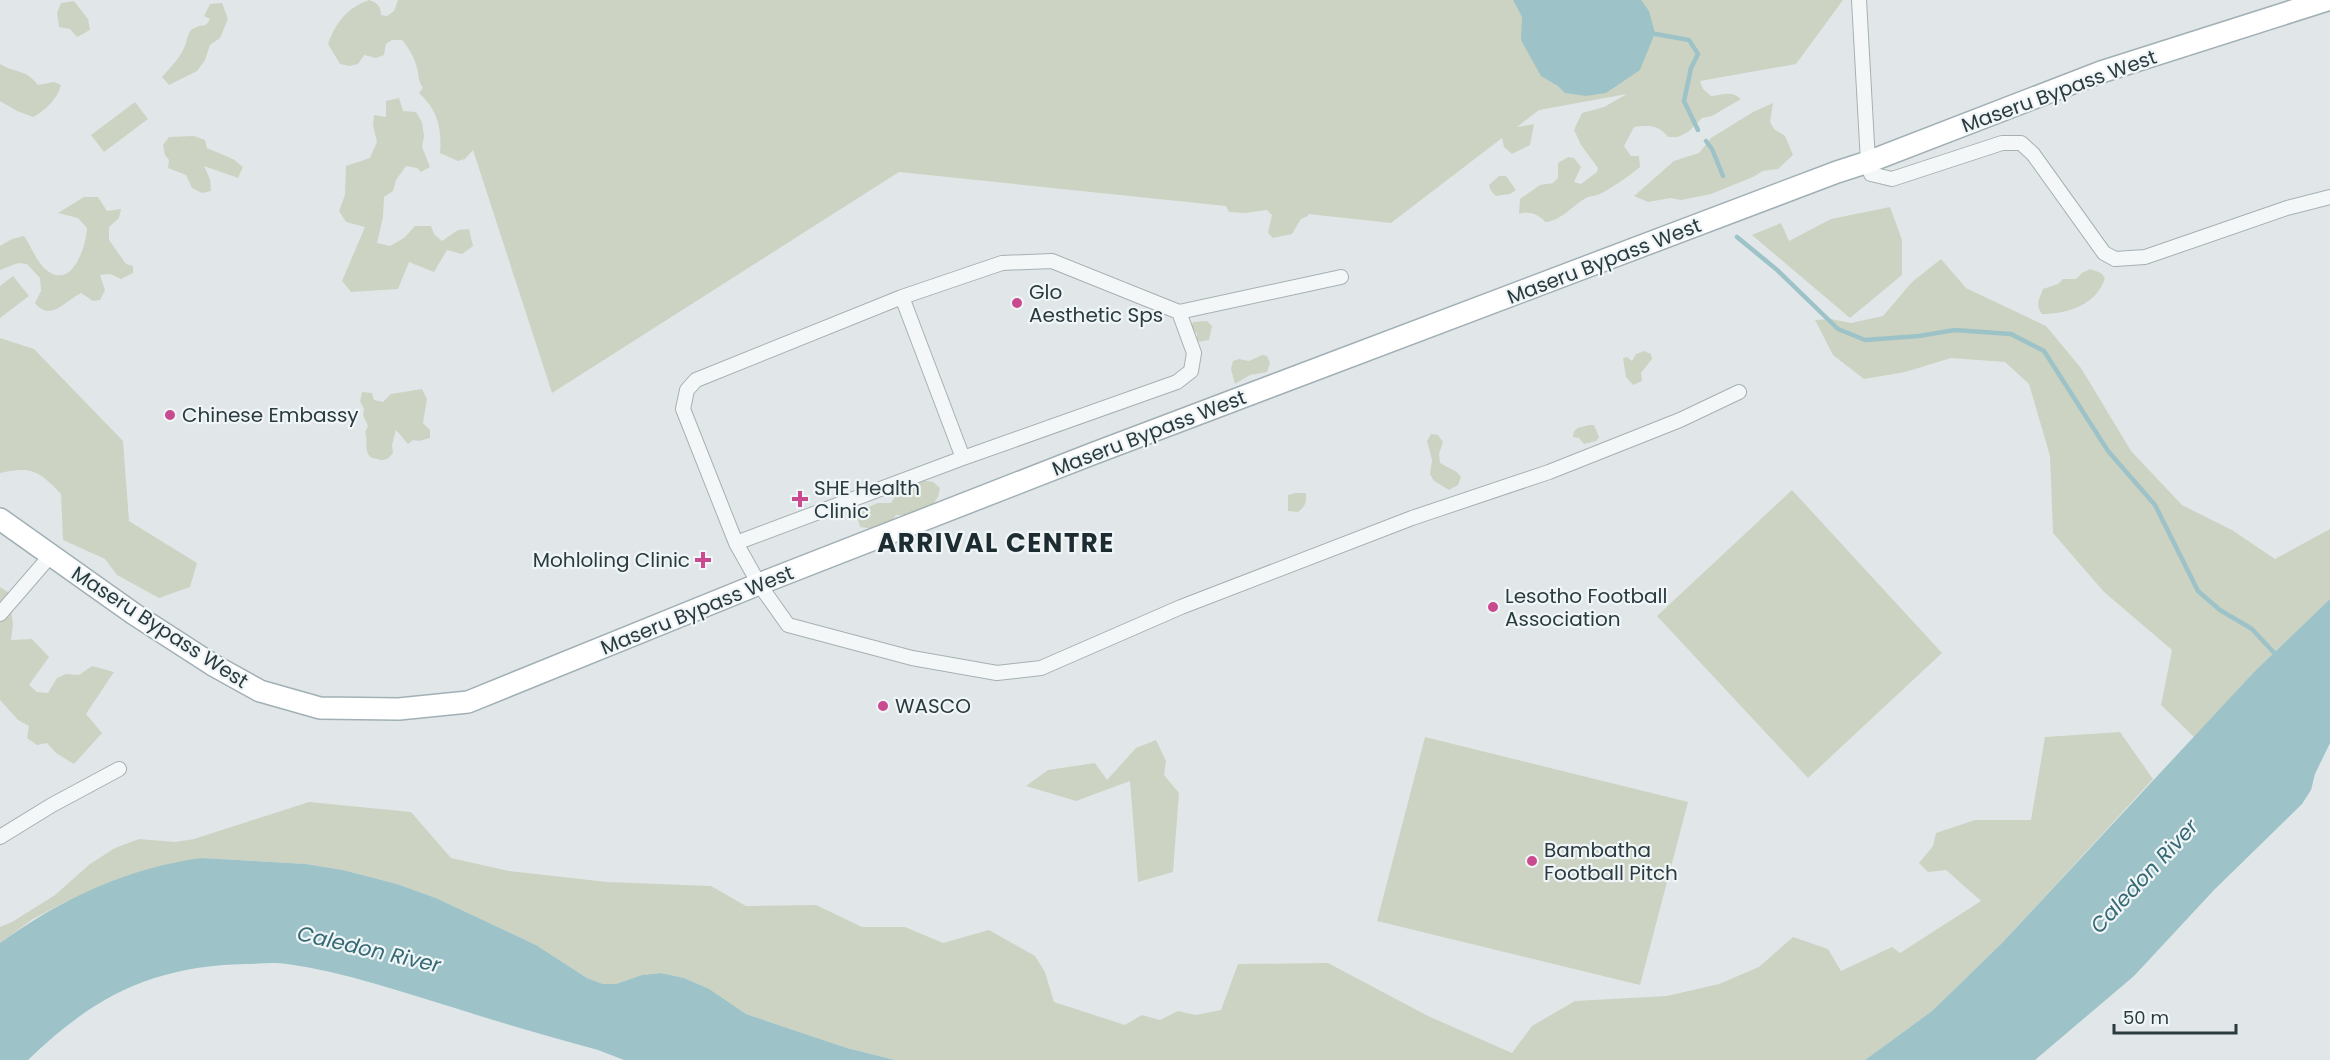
<svg xmlns="http://www.w3.org/2000/svg" width="2330" height="1060" font-family="Poppins,sans-serif">
	<rect width="100%" height="100%" fill="#e1e7e9"/>
	<!-- green -->
	<path fill="#cdd3c2" d="M 369,0 C 377,2 381,7 381,15 L 387,16 L 394,11 L 398,0 L 1843,0 L 1796,64 L 1700,81 L 1703,89 L 1711,96 C 1723,95 1731,90 1741,99 L 1712,116 L 1702,118 L 1688,132 L 1678,137 L 1668,137 C 1659,125 1648,125 1634,127 L 1624,146 L 1631,156 L 1639,156 L 1640,167 C 1628,177 1613,187 1600,194 C 1595,196 1590,196 1586,198 C 1572,206 1561,221 1545,222 C 1539,214 1528,211 1519,214 L 1520,199 L 1540,185 L 1553,183 L 1558,178 L 1558,163 L 1568,157 L 1574,158 L 1581,167 L 1574,182 L 1581,184 L 1597,172 L 1598,168 L 1581,145 L 1574,130 L 1582,113 L 1604,107 L 1627,94 L 1539,110 L 1517,127 L 1534,124 L 1530,145 L 1512,154 L 1504,147 L 1502,138 L 1391,223 L 1308,214 L 1308,216 L 1301,219 L 1292,234 L 1273,238 L 1268,233 L 1272,215 L 1267,210 L 1245,213 L 1229,212 L 1226,206 L 899,172 L 552,393 L 473,150 L 465,159 L 458,161 L 440,153 C 442,129 438,110 419,93 L 423,88 C 418,81 419,76 417,68 C 414,57 409,48 402,40 L 392,40 L 386,44 L 384,55 L 376,58 L 364,55 L 358,64 L 350,66 L 340,64 L 328,44 C 336,22 347,8 369,0 Z
		M 74,1 L 88,19 L 90,30 L 77,37 L 70,29 L 59,27 L 57,13 L 61,3 Z
		M 222,3 L 228,19 L 220,38 L 210,45 L 205,60 L 197,71 L 169,85 L 162,77 C 169,69 178,60 183,50 C 191,36 183,28 206,25 L 210,19 L 204,16 L 210,4 Z
		M 0,64 C 16,74 25,68 38,85 L 54,82 L 61,85 C 58,98 45,111 33,117 L 17,111 L 0,101 Z
		M 399,98 L 403,111 L 416,112 L 422,122 L 424,136 L 422,147 L 430,167 L 421,172 L 417,168 L 406,166 L 396,180 L 393,191 L 384,197 L 383,217 L 377,243 L 390,246 L 404,238 L 415,226 L 431,226 L 434,234 L 442,241 L 458,230 L 469,229 L 473,246 L 462,254 L 447,250 L 434,272 L 409,262 L 398,289 L 351,292 L 342,281 L 365,227 L 346,222 L 339,211 L 345,195 L 346,166 L 370,158 L 377,142 L 373,125 L 374,115 L 386,117 L 386,101 Z
		M 135,102 L 148,119 L 104,152 L 91,135 Z
		M 1773,103 L 1770,122 L 1774,129 L 1785,136 L 1793,155 L 1778,169 L 1763,171 L 1753,177 L 1711,194 L 1681,200 L 1670,198 L 1648,202 L 1634,196 L 1674,161 L 1699,153 L 1711,138 L 1753,112 Z
		M 194,136 L 205,140 L 207,148 L 233,159 L 243,167 L 238,178 L 204,166 L 210,179 L 211,191 L 202,193 L 192,188 L 186,175 L 168,168 L 169,160 L 165,155 L 163,145 L 169,137 Z
		M 1499,176 L 1506,176 L 1516,190 L 1510,194 L 1496,196 L 1491,191 L 1489,185 Z
		M 84,197 L 98,197 L 107,211 L 121,209 L 119,218 L 109,227 L 109,240 L 126,264 L 133,266 L 133,273 L 121,279 L 110,274 L 100,275 L 105,290 L 100,300 L 93,301 L 81,293 C 64,302 50,322 35,303 L 41,291 L 40,278 L 27,264 L 18,263 L 0,270 L 0,246 L 12,239 L 24,236 C 31,246 36,260 44,268 C 71,293 86,248 87,228 L 78,218 L 58,213 Z
		M 1890,207 L 1902,240 L 1902,275 L 1850,318 L 1752,235 L 1781,223 L 1789,241 L 1831,219 Z
		M 1941,259 L 1966,288 L 2046,326 L 2081,368 L 2131,451 L 2182,505 L 2232,530 L 2275,559 L 2330,529 L 2330,599 L 2254,672 L 2194,737 L 2161,705 L 2172,650 L 2104,592 L 2053,533 L 2050,456 L 2029,384 L 2005,362 L 1951,358 L 1905,372 L 1864,379 L 1833,355 L 1815,320 L 1831,319 L 1851,323 L 1883,316 L 1912,282 Z
		M 2090,269 L 2101,273 L 2105,278 C 2097,305 2067,314 2042,314 C 2035,304 2039,300 2043,289 L 2058,284 L 2063,279 L 2076,279 L 2082,273 Z
		M 13,276 L 29,296 L 0,318 L 0,286 Z
		M 1207,321 L 1212,326 L 1209,340 L 1197,342 L 1197,333 L 1190,329 L 1193,322 Z
		M 0,338 L 34,349 L 123,441 L 129,521 L 197,563 L 190,587 L 159,598 L 117,575 L 105,559 L 63,540 L 61,494 C 39,471 32,466 0,473 Z
		M 1644,351 L 1651,354 L 1652,359 L 1641,373 L 1642,381 L 1633,385 L 1626,377 L 1623,358 L 1627,357 L 1632,361 L 1636,354 Z
		M 1262,355 L 1267,356 L 1270,363 L 1267,372 L 1250,375 L 1235,384 L 1231,369 L 1233,361 L 1239,359 L 1249,361 Z
		M 422,389 L 427,399 L 423,423 L 430,430 L 430,438 L 419,441 L 413,440 L 408,444 L 396,430 L 392,445 L 393,453 C 386,463 381,460 370,457 C 363,447 369,441 365,432 L 368,426 L 363,415 L 364,409 L 360,401 L 362,392 L 372,393 L 374,400 L 383,402 L 391,394 Z
		M 1589,425 L 1594,425 L 1599,437 L 1596,441 L 1584,444 L 1579,438 L 1573,437 C 1574,426 1580,428 1589,425 Z
		M 1431,434 L 1438,435 L 1443,442 L 1439,454 L 1440,463 L 1457,472 L 1461,477 L 1458,485 L 1449,490 L 1434,481 L 1430,474 L 1432,460 L 1427,441 Z
		M 913,479 L 933,482 L 940,488 L 938,497 L 925,516 L 896,515 L 888,526 L 876,529 L 860,527 L 856,512 L 878,503 L 891,503 L 902,485 Z
		M 1792,490 L 1942,653 L 1808,778 L 1657,616 Z
		M 1295,493 L 1306,493 C 1307,502 1305,507 1298,512 L 1288,511 L 1288,495 Z
		M 0,587 L 8,592 L 13,624 L 11,640 L 32,639 L 49,657 L 29,685 L 37,692 L 48,693 L 57,678 L 66,674 L 79,675 L 92,666 L 114,672 L 86,714 L 102,733 L 74,764 L 56,753 L 47,743 L 37,745 L 27,738 L 29,726 L 18,720 L 0,700 Z
		M 2120,732 L 2153,779 L 2002,943 L 1932,1011 L 1865,1060 L 895,1060 L 847,1048 L 746,1014 L 709,990 L 684,978 L 661,973 L 642,975 L 617,984 L 603,984 L 587,978 L 536,945 L 436,898 L 397,884 L 343,870 L 306,864 L 202,858 L 65,902 L 33,919 L 0,943 L 0,927 L 12,922 L 55,895 L 90,864 L 115,848 L 139,839 L 175,842 L 194,839 L 309,802 L 411,812 L 451,858 L 509,871 L 607,882 L 711,886 L 746,906 L 816,905 L 862,927 L 905,927 L 943,943 L 989,930 L 1035,956 L 1045,972 L 1054,1002 L 1125,1025 L 1142,1015 L 1160,1020 L 1178,1011 L 1196,1015 L 1221,1010 L 1238,964 L 1328,963 L 1428,1016 L 1512,1053 L 1532,1026 L 1575,1001 L 1667,996 L 1719,984 L 1759,967 L 1793,937 L 1828,949 L 1841,971 L 1892,947 L 1900,953 L 1981,901 L 1946,870 L 1928,872 L 1919,863 L 1933,846 L 1936,833 L 1975,820 L 2031,820 L 2045,737 Z
		M 1425,737 L 1688,802 L 1640,985 L 1377,921 Z
		M 1156,740 L 1166,761 L 1164,775 L 1179,793 L 1173,872 L 1138,882 L 1130,781 L 1076,801 L 1026,786 L 1048,770 L 1095,763 L 1107,780 L 1136,748 Z"/>
	<!-- water -->
	<path fill="#9dc3c8" d="M 1513,0 L 1641,0 L 1649,11 L 1655,33 L 1640,70 L 1606,93 L 1586,96 L 1565,93 L 1558,86 L 1541,76 L 1521,40 L 1522,17 Z
		M 2330,599 L 2330,743 L 2315,774 L 2311,790 L 2302,804 L 2214,890 L 2134,976 L 2035,1060 L 1865,1060 L 1932,1011 L 2002,943 L 2254,672 Z
		M 202,858 L 306,864 L 343,870 L 397,884 L 436,898 L 536,945 L 587,978 L 603,984 L 616,984 L 642,975 L 661,973 L 684,978 L 709,989 L 746,1014 L 847,1048 L 895,1060 L 624,1060 L 598,1050 C 551,1037 504,1024 458,1009 C 402,992 345,972 287,964 C 274,962 259,964 246,964 C 153,966 94,996 28,1060 L 0,1060 L 0,943 C 61,899 127,868 202,858 Z"/>
	<g fill="none" stroke-linecap="round" stroke-linejoin="round">
		<!-- stream -->
		<path stroke="#9dc3c8" stroke-width="4.5" d="M 1650,33 L 1689,40 L 1698,54 L 1691,68 L 1684,101 L 1698,130
			M 1706,141 L 1712,149 L 1723,176
			M 1737,237 L 1776,269 L 1838,329 L 1865,340 L 1919,336 L 1955,330 L 2011,334 L 2044,351 L 2108,451 L 2155,505 L 2198,591 L 2220,610 L 2252,629 L 2276,655"/>
		<defs>
			<path id="minor" d="M 1859,0 L 1868,162 L 1871,174 L 1892,179 L 2002,143 L 2021,143 L 2033,154 L 2104,253 L 2115,259 L 2145,257 L 2287,208 L 2330,197
				M 1341,277 L 1179,312 L 1052,261 L 1002,263 L 902,297 L 696,380 L 687,390 L 683,409 L 736,543 L 759,584 L 788,625 L 912,658 L 997,673 L 1041,668 L 1181,607 L 1412,518 L 1549,472 L 1680,420 L 1739,392
				M 902,297 L 963,458
				M 736,543 L 963,458 L 1177,382 L 1191,371 L 1194,353 L 1179,312
				M 0,614 L 51,555
				M 0,837 L 52,805 L 119,769"/>
			<path id="primary" d="M 0,519 L 134,614 L 213,665 L 260,691 L 320,708 L 399,709 L 468,702 L 759,584 L 1092,454 L 1837,172 L 1868,162 L 2101,72 L 2327,0"/>
		</defs>
		<!-- minor casing -->
		<use href="#minor" stroke="#a6b0b3" stroke-width="16"/>
		<!-- primary casing -->
		<use href="#primary" stroke="#a1b0b5" stroke-width="24"/>
		<!-- minor -->
		<use href="#minor" stroke="#f4f7f8" stroke-width="14"/>
		<!-- primary -->
		<use href="#primary" stroke="#fff" stroke-width="21"/>
	</g>
	<!-- markers -->
	<g fill="#ca4a90" stroke="#f0f5f7" stroke-width="2">
		<circle cx="1017" cy="303" r="6"/>
		<circle cx="170" cy="415" r="6"/>
		<path d="M797 490h6v6h6v6h-6v6h-6v-6h-6v-6h6z"/>
		<path d="M700 551h6v6h6v6h-6v6h-6v-6h-6v-6h6z"/>
		<circle cx="1493" cy="607" r="6"/>
		<circle cx="883" cy="706" r="6"/>
		<circle cx="1532" cy="861" r="6"/>
	</g>
	<g text-anchor="middle" dominant-baseline="central" stroke-width="4.5" stroke-linejoin="round" paint-order="stroke">
		<!-- street labels -->
		<g font-size="20" fill="#2a3b40" stroke="#f0f5f7">
			<text transform="translate(2059 91) rotate(-20)">Maseru Bypass West</text>
			<text transform="translate(1604 261) rotate(-21)">Maseru Bypass West</text>
			<text transform="translate(1149 433) rotate(-21)">Maseru Bypass West</text>
			<text transform="translate(697 610) rotate(-22)">Maseru Bypass West</text>
			<text transform="translate(160 627) rotate(33)">Maseru Bypass West</text>
		</g>
		<!-- poi labels -->
		<g font-size="20" fill="#2a3b40" stroke="#f0f5f7" text-anchor="start">
			<text x="1029" y="292">Glo<tspan x="1029" dy="23">Aesthetic Sps</tspan></text>
			<text x="182" y="415">Chinese Embassy</text>
			<text x="814" y="488">SHE Health<tspan x="814" dy="23">Clinic</tspan></text>
			<text x="690" y="560" text-anchor="end">Mohloling Clinic</text>
			<text x="1505" y="596">Lesotho Football<tspan x="1505" dy="23">Association</tspan></text>
			<text x="895" y="706">WASCO</text>
			<text x="1544" y="850">Bambatha<tspan x="1544" dy="23">Football Pitch</tspan></text>
		</g>
		<!-- water labels -->
		<g font-size="21" font-style="italic" fill="#356973" stroke="#f0f5f7">
			<text transform="translate(2144 876) rotate(-47)">Caledon River</text>
			<text transform="translate(369 949) rotate(13)">Caledon River</text>
		</g>
		<!-- district labels -->
		<g font-size="26" font-weight="bold" letter-spacing="1.5" fill="#1c2c31" stroke="#f0f5f7">
			<text x="996" y="543">ARRIVAL CENTRE</text>
		</g>
	</g>
	<!-- scale -->
	<path d="M2114 1024v9h122v-9" fill="none" stroke="#2a3b40" stroke-width="3"/>
	<text x="2123" y="1024" font-size="18" fill="#2a3b40" stroke="#f0f5f7" stroke-width="4.5" paint-order="stroke">50 m</text>
</svg>
